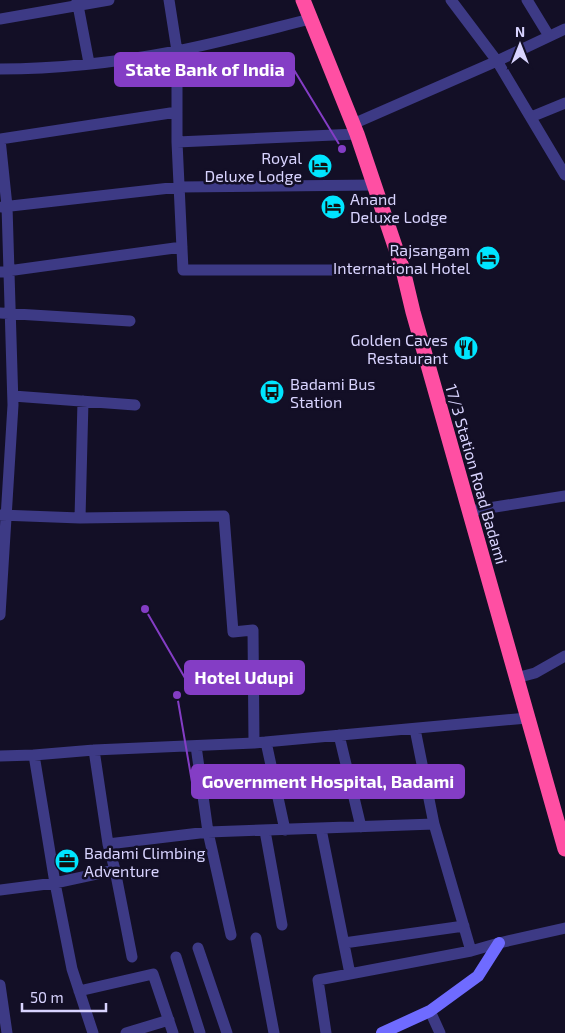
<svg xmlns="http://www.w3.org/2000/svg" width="565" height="1033" font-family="'Exo 2',sans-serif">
	<rect width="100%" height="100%" fill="#130f26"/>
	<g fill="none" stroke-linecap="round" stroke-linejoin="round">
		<!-- street -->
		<path stroke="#3d3a85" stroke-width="11" d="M 77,0 L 89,63
			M 169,0 L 177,51 L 177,142
			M 451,0 L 497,61 L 565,175
			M 527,0 L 549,36
			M 0,19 L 109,0
			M 0,69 C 59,69 119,62 177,51 C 222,42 266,30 310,19
			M 531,117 L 565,103
			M 353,124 L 497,61 L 565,29
			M 357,134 L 177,142 L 183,270 L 403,270
			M 0,139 L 7,206 L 13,405 L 0,615
			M 0,139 L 177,112
			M 2,207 L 179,187 L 375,185
			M 0,272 L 182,247
			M 0,313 L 130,321
			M 13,396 L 135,405
			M 470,511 L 565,496
			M 0,515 L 80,518 L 83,401
			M 80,518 L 224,516 L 233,632 L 253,630 L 254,743
			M 516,678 L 535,673 L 565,656
			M 415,729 L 434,824 L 471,951 L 499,943 L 565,928
			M 339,735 L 361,827
			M 266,742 L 285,830
			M 196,746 L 208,832 L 231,935
			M 94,750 L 108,844 L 115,870 L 132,957
			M 34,755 L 55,883 L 72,969 L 93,1033
			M 0,756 L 34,755 L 94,750 L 254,743 L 527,718
			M 321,829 L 350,974
			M 265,831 L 282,925
			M 108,844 L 208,832 L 434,824
			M 0,890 L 55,883 L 115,870
			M 256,938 L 274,1033
			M 344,943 L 464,926
			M 198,948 L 227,1033
			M 176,957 L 200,1033
			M 0,985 L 7,1033
			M 79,991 L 153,974 L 173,1033
			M 430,1011 L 440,1033
			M 126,1033 L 169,1020
			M 326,1033 L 318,980 L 471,951"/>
		<!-- secondary -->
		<path stroke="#6f6bff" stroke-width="12" d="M 382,1033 L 430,1011 L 478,976 L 499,943"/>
		<!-- highway -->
		<path stroke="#ff4fa3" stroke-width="15" d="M 303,0 L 357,134 L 403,270 L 413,312 L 565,849"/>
	</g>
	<!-- icons -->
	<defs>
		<symbol id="hotel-disc" viewBox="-11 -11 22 22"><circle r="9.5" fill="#00e5ff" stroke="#130f26"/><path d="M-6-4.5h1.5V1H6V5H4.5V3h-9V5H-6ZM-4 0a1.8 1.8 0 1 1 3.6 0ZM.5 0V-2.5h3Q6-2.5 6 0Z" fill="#111"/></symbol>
		<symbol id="restaurant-disc" viewBox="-11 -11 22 22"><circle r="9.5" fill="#00e5ff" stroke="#130f26"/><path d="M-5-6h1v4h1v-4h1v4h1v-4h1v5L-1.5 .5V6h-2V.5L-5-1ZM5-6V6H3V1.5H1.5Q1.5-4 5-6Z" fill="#111"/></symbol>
		<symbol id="bus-disc" viewBox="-11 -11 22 22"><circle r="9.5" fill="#00e5ff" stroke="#130f26"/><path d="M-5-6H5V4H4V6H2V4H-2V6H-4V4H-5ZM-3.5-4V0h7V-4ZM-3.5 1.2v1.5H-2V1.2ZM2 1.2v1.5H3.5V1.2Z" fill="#111"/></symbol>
		<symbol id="office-disc" viewBox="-11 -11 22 22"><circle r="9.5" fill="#00e5ff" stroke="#130f26"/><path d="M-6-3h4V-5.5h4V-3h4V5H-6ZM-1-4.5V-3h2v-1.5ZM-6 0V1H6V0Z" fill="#111"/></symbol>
	</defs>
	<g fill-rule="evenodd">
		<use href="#hotel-disc" x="306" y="152" width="28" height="28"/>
		<use href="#hotel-disc" x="319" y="193" width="28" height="28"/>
		<use href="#hotel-disc" x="474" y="244" width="28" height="28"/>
		<use href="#restaurant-disc" x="452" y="334" width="28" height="28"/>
		<use href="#bus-disc" x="258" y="378" width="28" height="28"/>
		<use href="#office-disc" x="53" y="847" width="28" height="28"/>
	</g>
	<g text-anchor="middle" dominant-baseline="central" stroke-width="5" stroke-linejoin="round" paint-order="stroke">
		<!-- poi labels -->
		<g font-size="16" fill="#d9d4ff" stroke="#130f26" text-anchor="end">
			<text x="302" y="157">Royal<tspan x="302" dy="18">Deluxe Lodge</tspan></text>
			<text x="350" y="198" text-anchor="start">Anand<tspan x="350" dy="18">Deluxe Lodge</tspan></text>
			<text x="470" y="249">Rajsangam<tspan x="470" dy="18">International Hotel</tspan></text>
			<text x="448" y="339">Golden Caves<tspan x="448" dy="18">Restaurant</tspan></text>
			<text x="290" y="383" text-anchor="start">Badami Bus<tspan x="290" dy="18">Station</tspan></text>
			<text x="84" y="852" text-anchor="start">Badami Climbing<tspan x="84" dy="18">Adventure</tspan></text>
		</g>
		<!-- street labels -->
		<g font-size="16" fill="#d9d4ff" stroke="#130f26">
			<text transform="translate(477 474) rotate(74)">17/3 Station Road Badami</text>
		</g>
	</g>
	<!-- callouts -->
	<path fill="none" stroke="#843dc5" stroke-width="2" d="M342 149L294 70M145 609L185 678M177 695L192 782"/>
	<g fill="#843dc5" stroke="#130f26" stroke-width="2">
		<circle cx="342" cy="149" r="5"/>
		<circle cx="145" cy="609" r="5"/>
		<circle cx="177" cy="695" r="5"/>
	</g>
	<g fill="#843dc5" stroke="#843dc5" stroke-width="2">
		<rect x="115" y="53" width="179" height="33" rx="5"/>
		<rect x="185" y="661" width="119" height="33" rx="5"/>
		<rect x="192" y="765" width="272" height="33" rx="5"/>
	</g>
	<g font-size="18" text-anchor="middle" font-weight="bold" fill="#fff">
		<text x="205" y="76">State Bank of India</text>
		<text x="244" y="684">Hotel Udupi</text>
		<text x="328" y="788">Government Hospital, Badami</text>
	</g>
	<!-- north arrow -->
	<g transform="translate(520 45)" stroke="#130f26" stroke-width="4" paint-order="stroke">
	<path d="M0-4L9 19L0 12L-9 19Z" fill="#d9d4ff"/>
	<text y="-8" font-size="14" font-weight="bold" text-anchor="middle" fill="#d9d4ff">N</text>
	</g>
	<!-- scale -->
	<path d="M22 1003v8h84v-8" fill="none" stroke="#d9d4ff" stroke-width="2.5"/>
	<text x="30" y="1003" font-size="15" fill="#d9d4ff" stroke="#130f26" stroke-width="4" paint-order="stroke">50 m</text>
</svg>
